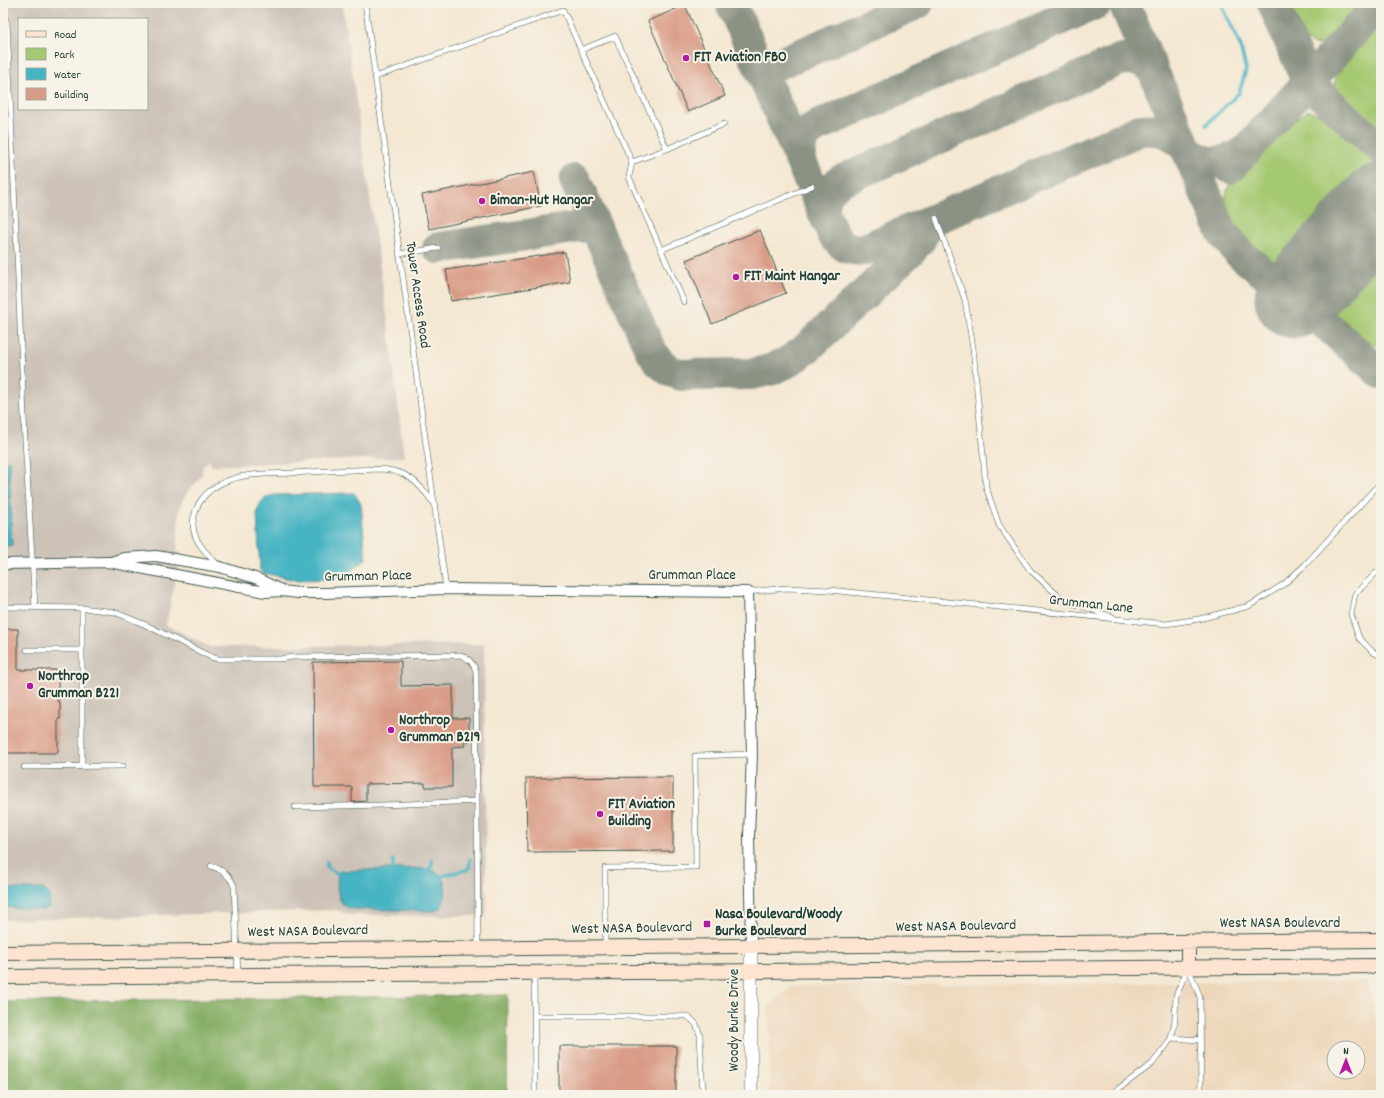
<svg xmlns="http://www.w3.org/2000/svg" width="1384" height="1098" font-family="Dekko,sans-serif">
	<rect width="100%" height="100%" fill="#f7f3e8"/>
	<filter id="ink" filterUnits="userSpaceOnUse"><feTurbulence type="fractalNoise" baseFrequency=".025" numOctaves="2"/><feDisplacementMap in="SourceGraphic" scale="8" xChannelSelector="R" yChannelSelector="G"/><feConvolveMatrix kernelMatrix="1 2 1 2 8 2 1 2 1" color-interpolation-filters="sRGB"/></filter>
	<filter id="wash" filterUnits="userSpaceOnUse"><feTurbulence type="fractalNoise" baseFrequency=".012" numOctaves="4" result="noise"/><feDisplacementMap in="SourceGraphic" scale="16" xChannelSelector="R" yChannelSelector="G"/><feGaussianBlur stdDeviation="0.9" result="paint"/><feColorMatrix in="noise" values="0 0 0 0 0 0 0 0 0 0 0 0 0 0 0 0 0 1.4 0 .05"/><feComposite in="paint" operator="in"/></filter>
	<g filter="url(#wash)">
		<rect width="100%" height="100%" fill="#f4e8d3"/>
		<!-- built -->
		<path fill="#edd7ba" fill-rule="evenodd" d="M 1367,981 L 1381,1042 L 1381,1095 L 770,1095 L 769,1007 L 792,986 ZM 1334,1048 L 1358,1048 L 1358,1072 L 1334,1072 Z"/>
		<!-- industrial -->
		<path fill="#ccc2b8" fill-rule="evenodd" d="M 3,3 L 342,3 L 390,337 L 404,457 L 211,466 L 210,460 L 203,466 L 202,474 L 199,479 L 188,491 L 183,499 L 179,512 L 178,524 L 178,541 L 177,551 L 181,553 L 166,625 L 210,647 L 484,644 L 486,916 L 351,915 L 336,910 L 3,920 ZM 19,19 L 147,19 L 147,109 L 19,109 Z"/>
		<!-- green -->
		<path fill="#a5c972" stroke="#628353" d="M 1285,3 L 1374,3 C 1364,14 1327,51 1312,44 C 1299,37 1291,16 1285,3 Z
			M 1381,16 L 1381,137 L 1348,107 L 1334,83 L 1347,57 Z
			M 1309,110 L 1335,122 L 1368,152 L 1380,172 L 1305,256 C 1297,263 1288,269 1277,266 C 1263,263 1229,226 1226,211 C 1223,201 1226,191 1231,182 L 1285,126 Z
			M 1381,233 L 1381,343 C 1369,348 1359,340 1351,333 C 1337,321 1322,306 1334,286 C 1338,279 1345,273 1350,267 C 1360,256 1371,244 1381,233 Z"/>
		<!-- forest -->
		<path fill="#84ad64" stroke="#52754c" d="M 508,995 L 507,1095 L 3,1095 L 3,1002 Z"/>
		<!-- water -->
		<path fill="#47b4c3" stroke="#33787c" d="M 3,461 L 9,461 L 12,546 L 3,546 Z
			M 354,493 L 361,504 L 366,559 L 341,579 L 295,580 L 263,573 L 260,570 L 257,513 C 259,502 265,496 275,495 Z
			M 393,869 C 410,869 442,863 445,886 C 446,894 444,901 441,908 L 435,911 L 355,909 C 350,908 346,908 343,904 C 337,898 335,878 340,871 Z
			M 3,889 L 43,889 L 50,895 L 49,907 L 44,910 L 3,907 Z"/>
		<g fill="none" stroke-linecap="round" stroke-linejoin="round">
			<!-- stream -->
			<path stroke="#47b4c3" stroke-width="3.5" d="M 1206,125 L 1239,93 L 1246,70 L 1240,45 L 1221,3
				M 393,860 L 393,869
				M 327,862 L 327,867 L 338,874
				M 429,870 L 432,865 L 432,860
				M 441,876 L 466,870 L 469,868 L 470,859"/>
			<!-- taxiway -->
			<path stroke="#8a9284" stroke-width="32" d="M 731,3 L 833,234 C 843,248 847,249 863,250 L 1140,130 C 1151,129 1161,129 1171,135 C 1178,139 1185,148 1192,154 C 1208,167 1228,162 1244,152
				M 1124,3 L 1222,232 L 1240,254 L 1295,298 L 1381,373
				M 1273,3 L 1308,83 L 1381,149
				M 754,56 C 761,63 765,65 776,65 L 918,3
				M 801,158 C 799,142 802,137 815,127 L 1097,3
				M 1230,168 L 1380,3
				M 575,180 L 650,349 L 658,361 L 670,371 L 682,375 L 752,374 L 770,370 L 786,363 L 805,350 L 910,251 L 920,240 L 927,226 L 932,221
				M 824,213 C 824,197 827,191 840,181 L 1122,59 C 1136,59 1141,59 1152,68
				M 438,248 L 594,225"/>
			<!-- runway -->
			<path stroke="#8a9284" stroke-width="81" d="M 1295,298 L 1381,203"/>
		</g>
		<g id="blocks">
			<!-- building -->
			<path fill="#d99b86" d="M 685,5 L 725,96 L 688,112 L 648,21 Z
				M 534,172 L 541,206 L 429,229 L 422,195 Z
				M 760,230 L 786,293 L 712,324 L 686,260 Z
				M 565,252 L 570,282 L 451,301 L 446,270 Z
				M 3,629 L 18,629 L 18,670 L 58,670 L 58,702 L 60,702 L 60,719 L 58,719 L 58,753 L 3,753 Z
				M 401,661 L 401,686 L 453,685 L 453,718 L 469,718 L 469,742 L 464,742 L 465,746 L 452,747 L 452,787 L 425,787 L 425,783 L 366,784 L 366,801 L 352,802 L 352,787 L 314,787 L 313,662 Z
				M 673,777 L 673,851 L 527,852 L 526,778 Z
				M 559,1046 L 676,1046 L 676,1095 L 559,1095 Z"/>
		</g>
	</g>
	<g filter="url(#ink)">
		<use href="#blocks" fill-opacity="0" stroke="#3f574c" stroke-width="1"/>
		<g fill="none" stroke-linecap="round" stroke-linejoin="round">
			<defs>
				<path id="service" d="M 365,3 L 446,589
					M 3,13 L 7,23 L 25,440 L 35,607
					M 581,50 L 615,36 L 667,149 L 724,124
					M 375,77 L 563,10 L 632,162 L 629,177 L 684,302
					M 632,162 L 667,149
					M 936,218 L 965,300 L 973,348 L 986,487 L 999,525 L 1030,570 L 1063,600 L 1113,617
					M 661,250 L 812,186
					M 399,254 L 438,248
					M 218,565 C 204,551 187,535 195,513 C 200,496 213,486 229,480 C 249,473 271,474 292,473 C 322,471 351,470 381,469 C 407,471 417,481 432,501
					M 1381,571 L 1376,573 L 1355,594 L 1351,614 L 1359,638 L 1373,652 L 1381,656
					M 748,592 L 787,588 L 829,590 L 1166,624 L 1199,619 L 1249,606 L 1284,584 L 1305,565 L 1381,482
					M 3,607 L 82,608 L 114,612 L 146,625 L 211,657 L 218,659 L 280,659 L 293,657 L 461,655 C 469,658 473,663 476,671 L 478,948
					M 82,608 L 82,766
					M 27,650 L 82,650
					M 24,767 L 123,766
					M 295,807 L 384,805 L 477,801
					M 211,866 C 222,869 230,876 234,886 L 238,975
					M 605,946 L 605,868 L 696,867 L 695,756 L 752,754
					M 534,974 L 535,1095
					M 534,1016 L 686,1016 L 691,1019 L 696,1024 L 700,1035 L 703,1095
					M 1171,1038 L 1200,1040
					M 1110,1095 L 1152,1064 L 1166,1046 L 1171,1038 L 1174,1027 L 1175,1018 L 1176,996 L 1188,967 L 1200,997 L 1201,1095"/>
				<path id="minor" d="M 111,562 L 124,558 L 156,556 L 220,567 L 258,579 L 281,590
					M 3,564 L 109,562 L 265,592 L 282,591 L 298,593 L 325,593 L 446,589 L 748,592 L 752,754 L 749,837 L 751,945"/>
				<path id="tertiary" d="M 751,945 L 751,1095"/>
				<path id="secondary" d="M 3,953 L 1381,940
					M 1188,967 L 1188,941
					M 3,977 L 1381,966"/>
			</defs>
			<!-- service casing -->
			<use href="#service" stroke="#3f574c" stroke-width="6"/>
			<!-- minor casing -->
			<use href="#minor" stroke="#3f574c" stroke-width="12"/>
			<!-- tertiary casing -->
			<use href="#tertiary" stroke="#3f574c" stroke-width="14"/>
			<!-- secondary casing -->
			<use href="#secondary" stroke="#3f574c" stroke-width="16"/>
			<!-- service -->
			<use href="#service" stroke="#fff" stroke-width="5"/>
			<!-- minor -->
			<use href="#minor" stroke="#fff" stroke-width="10"/>
			<!-- tertiary -->
			<use href="#tertiary" stroke="#fff" stroke-width="13"/>
			<!-- secondary -->
			<use href="#secondary" stroke="#fde4d1" stroke-width="14"/>
		</g>
	</g>
	<!-- markers -->
	<g fill="#b5179e" stroke="#f7f3e8" stroke-width="1.5">
		<circle cx="686" cy="58" r="4"/>
		<circle cx="482" cy="201" r="4"/>
		<circle cx="736" cy="277" r="4"/>
		<circle cx="30" cy="686" r="4"/>
		<circle cx="391" cy="730" r="4"/>
		<circle cx="600" cy="814" r="4"/>
		<rect x="703" y="920" width="8" height="8" rx="2"/>
	</g>
	<g text-anchor="middle" dominant-baseline="central" stroke-width="4" stroke-linejoin="round" paint-order="stroke">
		<!-- poi labels -->
		<g font-size="15" font-weight="bold" fill="#1f3d34" stroke="#f7f3e8" text-anchor="start">
			<text x="694" y="58">FIT Aviation FBO</text>
			<text x="490" y="201">Biman-Hut Hangar</text>
			<text x="744" y="277">FIT Maint Hangar</text>
			<text x="38" y="677">Northrop<tspan x="38" dy="17">Grumman B221</tspan></text>
			<text x="399" y="721">Northrop<tspan x="399" dy="17">Grumman B219</tspan></text>
			<text x="608" y="805">FIT Aviation<tspan x="608" dy="17">Building</tspan></text>
			<text x="715" y="915">Nasa Boulevard/Woody<tspan x="715" dy="17">Burke Boulevard</tspan></text>
		</g>
		<!-- street labels -->
		<g font-size="15" fill="#1f3d34" stroke="#f7f3e8">
			<text transform="translate(417 295) rotate(82)">Tower Access Road</text>
			<text x="692" y="576">Grumman Place</text>
			<text transform="translate(368 577) rotate(-1)">Grumman Place</text>
			<text transform="translate(1091 605) rotate(6)">Grumman Lane</text>
			<text x="1280" y="924">West NASA Boulevard</text>
			<text transform="translate(956 927) rotate(-1)">West NASA Boulevard</text>
			<text transform="translate(632 929) rotate(-1)">West NASA Boulevard</text>
			<text transform="translate(308 932) rotate(-1)">West NASA Boulevard</text>
			<text transform="translate(735 1020) rotate(-90)">Woody Burke Drive</text>
		</g>
	</g>
	<!-- margin -->
	<rect width="1384" height="1098" fill="none" stroke="#f7f3e8" stroke-width="16"/>
	<!-- legend -->
	<rect x="18" y="18" width="130" height="92" fill="#f7f3e8" stroke="#a1aaa0"/>
	<rect x="26" y="31" width="20" height="6" fill="#fde4d1" stroke="#a1aaa0"/>
	<text x="54" y="38" font-size="12" fill="#1f3d34">Road</text>
	<rect x="26" y="48" width="20" height="12" fill="#a5c972" stroke="#a1aaa0"/>
	<text x="54" y="58" font-size="12" fill="#1f3d34">Park</text>
	<rect x="26" y="68" width="20" height="12" fill="#47b4c3" stroke="#a1aaa0"/>
	<text x="54" y="78" font-size="12" fill="#1f3d34">Water</text>
	<rect x="26" y="88" width="20" height="12" fill="#d99b86" stroke="#a1aaa0"/>
	<text x="54" y="98" font-size="12" fill="#1f3d34">Building</text>
	<!-- north arrow -->
	<g transform="translate(1346 1060)"><circle r="19" fill="#f7f3e8" stroke="#a1aaa0"/>
	<path d="M0-3L7 15L0 10L-7 15Z" fill="#b5179e"/>
	<text y="-6" font-size="11" font-weight="bold" text-anchor="middle" fill="#1f3d34">N</text>
	</g>
</svg>
